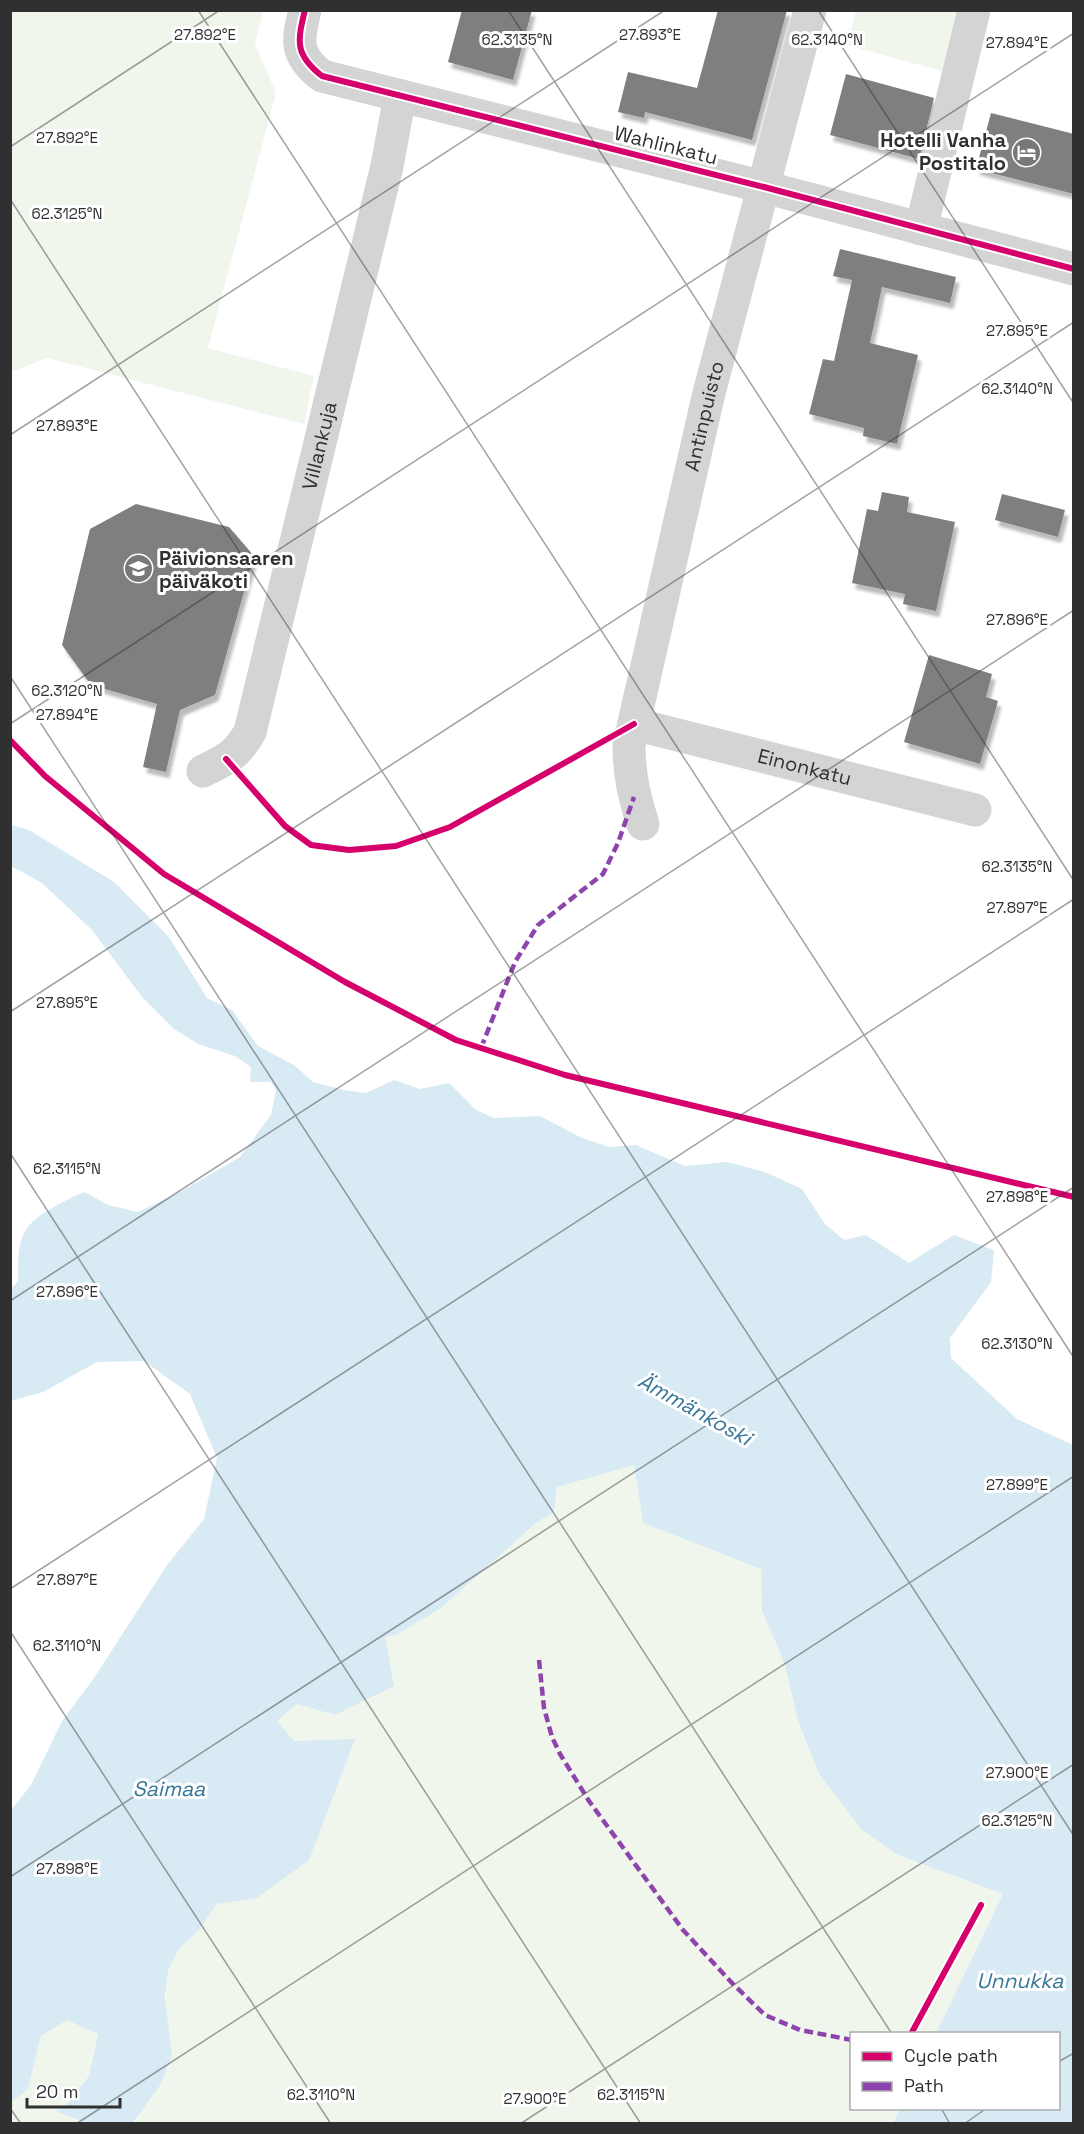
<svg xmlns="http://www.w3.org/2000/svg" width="1084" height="2134" font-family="'Space Grotesk',sans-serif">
	<defs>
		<filter id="shadow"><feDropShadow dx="3.5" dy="6" stdDeviation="1.5" flood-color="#0004"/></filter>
	</defs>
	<rect width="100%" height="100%" fill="#fff"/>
	<!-- green -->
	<path fill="#f1f6ec" d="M 11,10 L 263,11 L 255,44 L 276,93 L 208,348 L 314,376 L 304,424 L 47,358 L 11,372 Z
		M 856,11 L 973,11 L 956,75 L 847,45 Z
		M 634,1465 L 643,1523 L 761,1569 L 762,1611 L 784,1662 L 798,1721 L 819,1774 L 898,1855 L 1003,1894 L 936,2033 L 852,2034 L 852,2108 L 900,2109 L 893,2123 L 133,2124 L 159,2087 L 168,1971 L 178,1950 L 199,1930 L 217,1904 L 257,1898 L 355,1740 L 293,1741 L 277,1721 L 297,1703 L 335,1715 L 385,1637 L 441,1608 L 536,1523 L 554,1512 L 557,1487 Z
		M 67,2020 L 98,2034 L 89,2076 L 65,2106 L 56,2111 L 87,2123 L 11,2124 L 11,2103 L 28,2089 L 41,2036 Z"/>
	<!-- water -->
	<path fill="#d8eaf4" d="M 11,825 L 29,830 L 114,882 L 169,937 L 207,998 L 232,1010 L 258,1046 L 294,1065 L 313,1082 L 344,1090 L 366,1093 L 394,1080 L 420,1089 L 449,1083 L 476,1110 L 494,1118 L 540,1116 L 580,1137 L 609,1147 L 636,1145 L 685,1166 L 727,1162 L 765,1172 L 802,1189 L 825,1224 L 844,1240 L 866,1235 L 909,1263 L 954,1235 L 994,1250 L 991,1282 L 950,1338 L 951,1358 L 1017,1419 L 1073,1445 L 1074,2114 L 1072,2123 L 893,2123 L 900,2109 L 1058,2108 L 1058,2034 L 936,2033 L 1003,1894 L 898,1855 L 861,1829 L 819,1774 L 798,1721 L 784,1662 L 762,1611 L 761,1569 L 643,1523 L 634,1465 L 557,1487 L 554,1512 L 536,1523 L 441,1608 L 398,1634 L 385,1637 L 394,1686 L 335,1715 L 297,1704 L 277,1721 L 294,1741 L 355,1739 L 309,1860 L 257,1898 L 217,1904 L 199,1930 L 178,1950 L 168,1971 L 165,1998 L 172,2056 L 159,2087 L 133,2123 L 87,2123 L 55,2111 L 65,2106 L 89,2076 L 98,2034 L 67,2020 L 41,2036 L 28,2089 L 11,2103 L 11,1810 L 31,1785 L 62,1721 L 94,1678 L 167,1565 L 204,1519 L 217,1458 L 190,1394 L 144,1361 L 97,1362 L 43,1392 L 11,1401 L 10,1290 L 18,1281 C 18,1264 17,1246 25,1231 C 34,1215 68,1199 84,1192 L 108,1205 L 138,1212 L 182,1191 L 240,1157 L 271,1115 L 276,1091 L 271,1082 L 250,1082 L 251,1067 L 235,1056 L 198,1044 L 174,1029 L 142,997 L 92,930 L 42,883 L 11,866 Z"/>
	<!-- building -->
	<path fill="#7f7f7f" filter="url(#shadow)" d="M 462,10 L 532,10 L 513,80 L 448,62 Z
		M 718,10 L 787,10 L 752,140 L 645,112 L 644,118 L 618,112 L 628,72 L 697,88 Z
		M 846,74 L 934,98 L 919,159 L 830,135 Z
		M 991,113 L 1074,134 L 1074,194 L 976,169 Z
		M 840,249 L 956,277 L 950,303 L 882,287 L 870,343 L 918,355 L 897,444 L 863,436 L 864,428 L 809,414 L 823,359 L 834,361 L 852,280 L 833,276 Z
		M 882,492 L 909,497 L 907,512 L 955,522 L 936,611 L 903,604 L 905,594 L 852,583 L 867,509 L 878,511 Z
		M 1002,494 L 1065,510 L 1058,537 L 995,520 Z
		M 136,504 L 229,527 L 254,556 L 215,695 L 180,710 L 166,772 L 143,767 L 157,704 L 91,685 L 62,645 L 90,529 Z
		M 929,655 L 992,674 L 986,697 L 998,701 L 980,764 L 904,742 Z"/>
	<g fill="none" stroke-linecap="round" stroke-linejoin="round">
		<!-- minor -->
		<g stroke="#d4d4d4" stroke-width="33">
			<path d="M 305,10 C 297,42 295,55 322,76 L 764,187 L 1074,269"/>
			<path d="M 921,229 L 974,10"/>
			<path id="s1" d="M 634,724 L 975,810"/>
			<path id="s2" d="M 203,771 C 227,759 235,757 250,732 L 387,166 L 400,96"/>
			<path id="s3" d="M 643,824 C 634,796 629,774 629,745 L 708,397 L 810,10"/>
		</g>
		<!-- quiet -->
		<path stroke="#8e44ad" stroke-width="4.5" stroke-dasharray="9 4.5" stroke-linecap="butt" d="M 481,1048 L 515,962 L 538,925 L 603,874 L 618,843 L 634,797
			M 539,1660 L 544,1708 L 552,1737 L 560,1754 L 589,1801 L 683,1930 L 732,1983 L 765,2015 L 800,2030 L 852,2040"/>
		<defs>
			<path id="cycleway" d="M 305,10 C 297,42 295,55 322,76 L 764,187 L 1074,269
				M 10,740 L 45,776 L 164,874 L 345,982 L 456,1040 L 565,1075 L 1074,1197
				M 226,759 L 285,826 L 311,845 L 349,850 L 396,846 L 450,827 L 634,724
				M 911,2034 L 981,1905"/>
		</defs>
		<!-- cycleway casing -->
		<use href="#cycleway" stroke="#fff" stroke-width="10"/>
		<!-- cycleway -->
		<use href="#cycleway" stroke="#d6006c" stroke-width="6"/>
	</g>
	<!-- ticks -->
	<path fill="none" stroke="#303030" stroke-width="1.5" stroke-opacity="0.45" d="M 198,10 L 1074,1358M 508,10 L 1074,881M 818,10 L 1074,404M 10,147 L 220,10M 10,199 L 1074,1836M 10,435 L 665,10M 10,676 L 892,2034M 10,724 L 1074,33M 10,1012 L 1074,322M 10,1153 L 641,2124M 10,1301 L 1074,610M 10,1589 L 1074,899M 10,1631 L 331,2124M 10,1877 L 1074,1187M 1058,2062 L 1074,2053M 10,2108 L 21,2124M 941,2108 L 950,2124M 76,2124 L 1074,1476M 520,2124 L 1074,1764M 964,2124 L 987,2108"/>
	<!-- icons -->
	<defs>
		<symbol id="hotel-disc" viewBox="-11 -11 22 22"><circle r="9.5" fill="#787878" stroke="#fff"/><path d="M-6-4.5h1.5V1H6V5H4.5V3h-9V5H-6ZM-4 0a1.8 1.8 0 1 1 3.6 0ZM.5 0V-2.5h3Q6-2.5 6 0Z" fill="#fff"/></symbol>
		<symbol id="school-disc" viewBox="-11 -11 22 22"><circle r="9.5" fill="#787878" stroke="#fff"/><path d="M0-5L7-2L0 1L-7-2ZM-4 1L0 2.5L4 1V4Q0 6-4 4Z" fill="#fff"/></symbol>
	</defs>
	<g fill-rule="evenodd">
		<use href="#hotel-disc" x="1010" y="136" width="33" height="33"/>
		<use href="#school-disc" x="122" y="552" width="33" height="33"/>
	</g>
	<g text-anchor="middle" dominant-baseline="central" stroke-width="6" stroke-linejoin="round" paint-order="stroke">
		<!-- poi labels -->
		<g font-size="20" font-weight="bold" fill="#303030" stroke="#fff" text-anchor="end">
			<text x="1006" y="140">Hotelli Vanha<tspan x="1006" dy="23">Postitalo</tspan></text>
			<text x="159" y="558" text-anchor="start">Päivionsaaren<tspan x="159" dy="23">päiväkoti</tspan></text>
		</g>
		<!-- street labels -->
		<g font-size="20" fill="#303030" stroke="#fff">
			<text transform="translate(666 145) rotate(14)">Wahlinkatu</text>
			<text stroke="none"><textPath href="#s3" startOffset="418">Antinpuisto</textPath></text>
			<text stroke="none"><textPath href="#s2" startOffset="357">Villankuja</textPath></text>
			<text stroke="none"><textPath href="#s1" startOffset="176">Einonkatu</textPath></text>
		</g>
		<!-- water labels -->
		<g font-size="21" font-style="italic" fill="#377698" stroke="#fff">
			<text transform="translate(695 1409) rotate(29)">Ämmänkoski</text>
			<text x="169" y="1788">Saimaa</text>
			<text x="1020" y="1980">Unnukka</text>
		</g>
	</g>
	<g font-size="15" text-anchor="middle" fill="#303030" stroke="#fff" stroke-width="6" stroke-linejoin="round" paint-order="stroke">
		<text x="650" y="40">27.893°E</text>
		<text x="205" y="40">27.892°E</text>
		<text x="827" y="45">62.3140°N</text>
		<text x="517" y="45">62.3135°N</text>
		<text x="1017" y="48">27.894°E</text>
		<text x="67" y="143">27.892°E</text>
		<text x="67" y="219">62.3125°N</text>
		<text x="1017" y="336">27.895°E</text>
		<text x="1017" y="394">62.3140°N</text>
		<text x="67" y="431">27.893°E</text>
		<text x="1017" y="625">27.896°E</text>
		<text x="67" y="696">62.3120°N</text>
		<text x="67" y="720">27.894°E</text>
		<text x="1017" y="872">62.3135°N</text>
		<text x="1017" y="913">27.897°E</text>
		<text x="67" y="1008">27.895°E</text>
		<text x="67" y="1174">62.3115°N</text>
		<text x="1017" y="1202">27.898°E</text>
		<text x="67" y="1297">27.896°E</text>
		<text x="1017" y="1349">62.3130°N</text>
		<text x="1017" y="1490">27.899°E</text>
		<text x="67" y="1585">27.897°E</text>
		<text x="67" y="1651">62.3110°N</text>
		<text x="1017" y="1778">27.900°E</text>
		<text x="1017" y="1826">62.3125°N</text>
		<text x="67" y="1874">27.898°E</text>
		<text x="321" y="2100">62.3110°N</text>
		<text x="631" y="2100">62.3115°N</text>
		<text x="535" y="2104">27.900°E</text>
	</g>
	<!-- border -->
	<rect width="1084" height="2134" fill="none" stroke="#303030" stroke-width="24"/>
	<!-- legend -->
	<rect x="850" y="2032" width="210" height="78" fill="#ffffff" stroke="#acacac" stroke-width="1.5"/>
	<rect x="862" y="2052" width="30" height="9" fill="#d6006c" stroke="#acacac" stroke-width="1.5"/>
	<text x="904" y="2062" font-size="18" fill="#303030">Cycle path</text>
	<rect x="862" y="2082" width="30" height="9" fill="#8e44ad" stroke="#acacac" stroke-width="1.5"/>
	<text x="904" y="2092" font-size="18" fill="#303030">Path</text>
	<!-- scale -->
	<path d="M27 2098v9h93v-9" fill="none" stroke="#303030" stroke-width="3"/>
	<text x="36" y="2098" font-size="18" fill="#303030" stroke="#ffffff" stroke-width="4.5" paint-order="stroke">20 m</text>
</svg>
